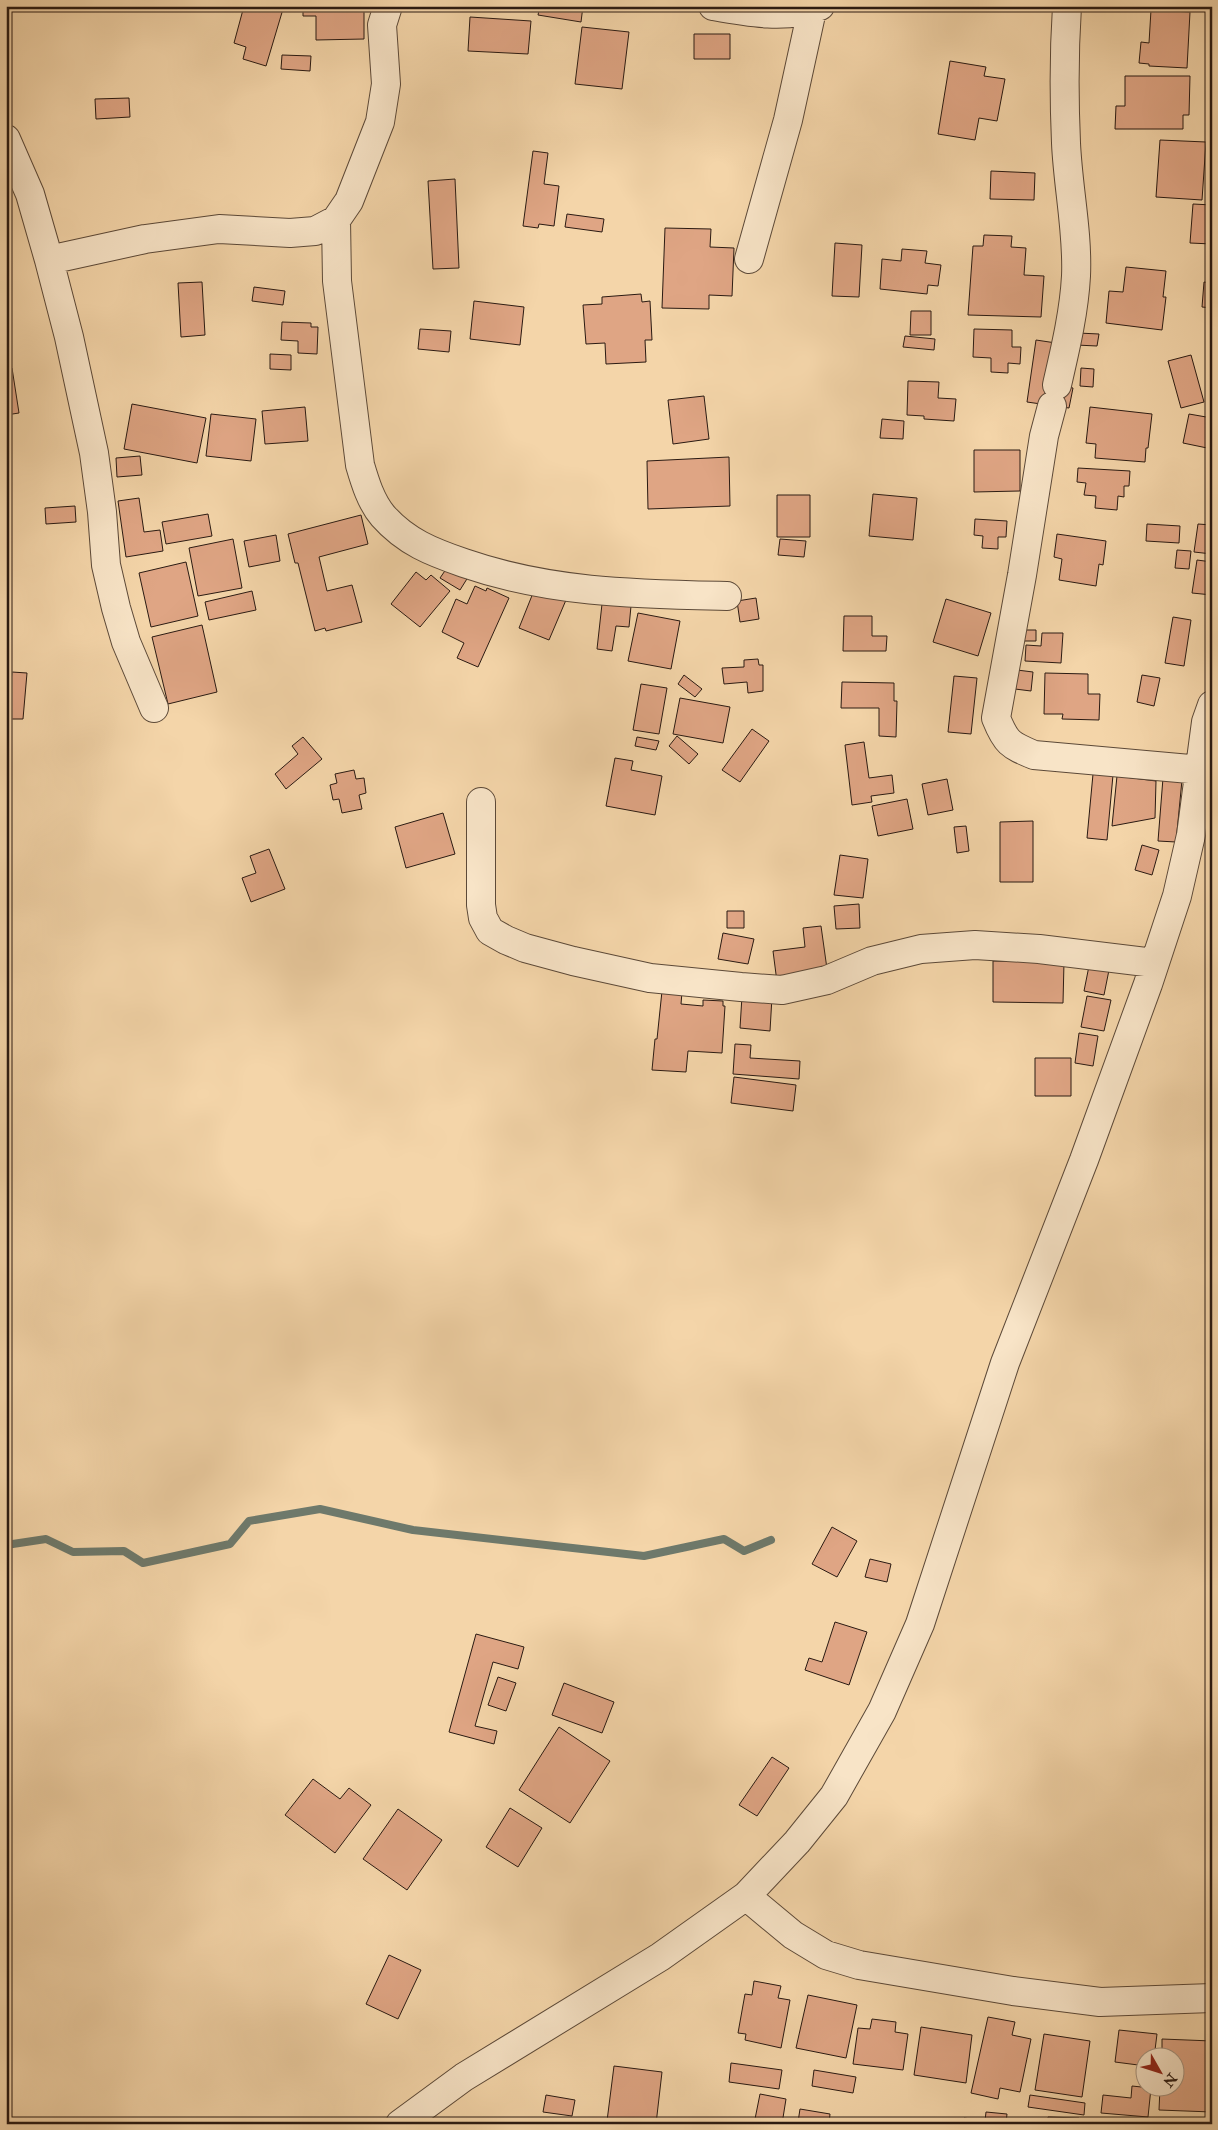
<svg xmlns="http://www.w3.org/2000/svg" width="1218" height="2130" font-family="'IM FELL Double Pica',serif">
	<rect width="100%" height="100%" fill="#f4d5a9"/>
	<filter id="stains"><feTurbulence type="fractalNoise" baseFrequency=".004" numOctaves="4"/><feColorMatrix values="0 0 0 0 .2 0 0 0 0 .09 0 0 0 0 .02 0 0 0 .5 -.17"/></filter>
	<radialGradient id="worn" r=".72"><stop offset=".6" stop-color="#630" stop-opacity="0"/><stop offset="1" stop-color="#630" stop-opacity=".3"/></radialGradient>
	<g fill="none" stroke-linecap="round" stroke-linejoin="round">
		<!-- stream -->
		<path stroke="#6e796b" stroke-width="8" d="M 6,1545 L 46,1539 L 73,1552 L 124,1551 L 143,1563 L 230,1544 L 249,1521 L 320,1509 L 413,1530 L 644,1556 L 724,1539 L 744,1551 L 771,1540"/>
	</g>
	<!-- building -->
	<path fill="#dfa584" stroke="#2a1a12" d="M 244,6 L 273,6 L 283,9 L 266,66 L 243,59 L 246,47 L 234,43 Z
		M 303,6 L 357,6 L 357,10 L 364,9 L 364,39 L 316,40 L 316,16 L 303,16 Z
		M 540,6 L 583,6 L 581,22 L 538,15 Z
		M 1151,10 L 1190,12 L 1187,68 L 1149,66 L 1149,64 L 1139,63 L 1141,42 L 1149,43 Z
		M 470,17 L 531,21 L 528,54 L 468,51 Z
		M 582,27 L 629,32 L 622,89 L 575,84 Z
		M 694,34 L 730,34 L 730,59 L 694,59 Z
		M 282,55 L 311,56 L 310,71 L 281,69 Z
		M 950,61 L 986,67 L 984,76 L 1005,79 L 997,121 L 979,118 L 975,140 L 938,134 Z
		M 1125,76 L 1190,76 L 1189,115 L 1183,115 L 1183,129 L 1115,129 L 1116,106 L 1125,106 Z
		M 129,98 L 130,117 L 96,119 L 95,99 Z
		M 1160,140 L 1206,142 L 1202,200 L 1156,197 Z
		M 533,151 L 548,153 L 544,184 L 559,186 L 554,226 L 539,224 L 538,228 L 523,226 Z
		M 991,171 L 1035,173 L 1034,200 L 990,199 Z
		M 455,179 L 459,268 L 433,269 L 428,181 Z
		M 1193,204 L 1212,205 L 1212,244 L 1190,243 Z
		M 567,214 L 604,219 L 602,232 L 565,227 Z
		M 665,228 L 711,229 L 710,247 L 734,248 L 732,296 L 709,295 L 709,309 L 662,308 Z
		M 984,235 L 1012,236 L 1011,247 L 1026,248 L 1024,275 L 1044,276 L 1041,317 L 968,315 L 973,246 L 983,246 Z
		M 835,243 L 862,245 L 859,297 L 832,296 Z
		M 902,249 L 927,251 L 925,263 L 941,265 L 938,286 L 928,285 L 927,294 L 880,289 L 882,259 L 901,261 Z
		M 1126,267 L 1166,271 L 1163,297 L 1166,297 L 1162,330 L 1106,323 L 1109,291 L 1123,292 Z
		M 202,282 L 205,335 L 181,337 L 178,283 Z
		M 1204,282 L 1212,283 L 1212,308 L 1202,307 Z
		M 254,287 L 285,291 L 283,305 L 252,301 Z
		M 641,294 L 642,302 L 650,301 L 652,340 L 645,340 L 646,362 L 606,364 L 605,343 L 586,344 L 583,305 L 602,304 L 602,297 Z
		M 474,301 L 524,307 L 520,345 L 470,339 Z
		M 911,311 L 931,311 L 931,335 L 910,335 Z
		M 282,322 L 311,323 L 311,327 L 318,327 L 317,354 L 298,353 L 298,341 L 281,340 Z
		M 420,329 L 451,331 L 449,352 L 418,349 Z
		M 974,329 L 1012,330 L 1012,347 L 1021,347 L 1020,364 L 1008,363 L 1008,373 L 991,372 L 991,358 L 973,357 Z
		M 1078,333 L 1099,334 L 1097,346 L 1076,345 Z
		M 905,336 L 935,339 L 934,350 L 903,347 Z
		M 1036,340 L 1056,343 L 1049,384 L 1073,388 L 1069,408 L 1027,402 Z
		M 270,354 L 291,355 L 291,370 L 270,369 Z
		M 1191,355 L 1204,402 L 1181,408 L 1168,361 Z
		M 12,368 L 19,413 L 6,415 L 6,369 Z
		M 1081,368 L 1094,369 L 1093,387 L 1080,386 Z
		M 908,381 L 939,382 L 938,398 L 956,399 L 954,421 L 924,419 L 924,416 L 907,415 Z
		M 704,396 L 709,439 L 673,444 L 668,400 Z
		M 132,404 L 206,418 L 197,463 L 124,449 Z
		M 305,407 L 308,441 L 265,444 L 262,411 Z
		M 1090,407 L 1152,414 L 1148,448 L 1146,448 L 1145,462 L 1095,458 L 1096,444 L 1086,443 Z
		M 211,414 L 256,419 L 251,461 L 206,456 Z
		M 1189,414 L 1212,418 L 1212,449 L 1183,443 Z
		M 882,419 L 904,421 L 903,439 L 880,438 Z
		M 974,450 L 1020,450 L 1020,491 L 974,492 Z
		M 140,456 L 142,475 L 117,477 L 116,458 Z
		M 729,457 L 730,506 L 648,509 L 647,461 Z
		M 6,458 L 9,458 L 7,477 L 6,477 Z
		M 1078,468 L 1130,471 L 1129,486 L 1124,486 L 1124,497 L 1118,496 L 1117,510 L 1095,508 L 1096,496 L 1084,495 L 1086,483 L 1077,482 Z
		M 1212,486 L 1212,505 L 1208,504 Z
		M 873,494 L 917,498 L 913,540 L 869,536 Z
		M 777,495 L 810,495 L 810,537 L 777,537 Z
		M 139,498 L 144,532 L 160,530 L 163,551 L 126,557 L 118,501 Z
		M 75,506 L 76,522 L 46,524 L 45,508 Z
		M 208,514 L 212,536 L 166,544 L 162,522 Z
		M 361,515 L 368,544 L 319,557 L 327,591 L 352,585 L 362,622 L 326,631 L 325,628 L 315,631 L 298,563 L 295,563 L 288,534 Z
		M 975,519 L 1007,521 L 1006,537 L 998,537 L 998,549 L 982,548 L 983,536 L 974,535 Z
		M 1147,524 L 1180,526 L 1179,543 L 1146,541 Z
		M 1198,524 L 1212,525 L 1212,554 L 1194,552 Z
		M 1057,534 L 1106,541 L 1103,565 L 1099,564 L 1096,586 L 1059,580 L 1062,559 L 1054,557 Z
		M 276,535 L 280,561 L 249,567 L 244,541 Z
		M 233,539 L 242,588 L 198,596 L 189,548 Z
		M 780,539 L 806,541 L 804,557 L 778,555 Z
		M 1177,550 L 1191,551 L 1189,569 L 1175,568 Z
		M 1197,560 L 1212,562 L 1212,595 L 1192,593 Z
		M 186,562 L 198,616 L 151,627 L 139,573 Z
		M 451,562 L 470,574 L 460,590 L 440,578 Z
		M 416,572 L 426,580 L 431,575 L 450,591 L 420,627 L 391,604 Z
		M 475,586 L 486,591 L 487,588 L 509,598 L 478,667 L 457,658 L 464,643 L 442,632 L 456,599 L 467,604 Z
		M 535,588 L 566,600 L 549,640 L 519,628 Z
		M 252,591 L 256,610 L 209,620 L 205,602 Z
		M 756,598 L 759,619 L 740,622 L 737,601 Z
		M 946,599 L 991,613 L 978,656 L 933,642 Z
		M 602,604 L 631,606 L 629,627 L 616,626 L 612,651 L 597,649 Z
		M 638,613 L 680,621 L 671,669 L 628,661 Z
		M 844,616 L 872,616 L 872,636 L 887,636 L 886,651 L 843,651 Z
		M 1173,617 L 1191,620 L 1184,666 L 1165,663 Z
		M 202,625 L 217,692 L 168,704 L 152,637 Z
		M 1023,630 L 1036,630 L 1036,641 L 1023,641 Z
		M 1042,633 L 1063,633 L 1061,663 L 1025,661 L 1026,645 L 1041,646 Z
		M 758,659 L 759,665 L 763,665 L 763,691 L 748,693 L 747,682 L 724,684 L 722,668 L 744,667 L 744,660 Z
		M 1017,670 L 1033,672 L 1031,691 L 1015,689 Z
		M 12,672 L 27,673 L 23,719 L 6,719 L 6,701 L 9,701 Z
		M 1045,673 L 1088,674 L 1088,694 L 1100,694 L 1099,720 L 1062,719 L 1063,714 L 1044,714 Z
		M 684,675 L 702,689 L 695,697 L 678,684 Z
		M 1142,675 L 1160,678 L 1154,706 L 1137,702 Z
		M 954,676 L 977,678 L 971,734 L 948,732 Z
		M 842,682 L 894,683 L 894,701 L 897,701 L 896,737 L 879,736 L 879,708 L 841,708 Z
		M 641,684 L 667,688 L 659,734 L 633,730 Z
		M 680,698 L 730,707 L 723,743 L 673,734 Z
		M 752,729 L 769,741 L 740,782 L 722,770 Z
		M 677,736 L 698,754 L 689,764 L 669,746 Z
		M 303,737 L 322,759 L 286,789 L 275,774 L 298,754 L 292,746 Z
		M 637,737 L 659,741 L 656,750 L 635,746 Z
		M 864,742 L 869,778 L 892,775 L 894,793 L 871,796 L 872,802 L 852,805 L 845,745 Z
		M 615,758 L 633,761 L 631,770 L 662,776 L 655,815 L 606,806 Z
		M 354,770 L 356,779 L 364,778 L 366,793 L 359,795 L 362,809 L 342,813 L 339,799 L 333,800 L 330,785 L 337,783 L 335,774 Z
		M 1093,774 L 1113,775 L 1107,840 L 1087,838 Z
		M 1117,776 L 1156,781 L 1155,818 L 1112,826 Z
		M 1163,778 L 1182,780 L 1176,842 L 1158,841 Z
		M 947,779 L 953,810 L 928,815 L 922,784 Z
		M 907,799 L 913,829 L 878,836 L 872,806 Z
		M 443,813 L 455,854 L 406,868 L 395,827 Z
		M 1033,821 L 1033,882 L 1000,882 L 1000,822 Z
		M 966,826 L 969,851 L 957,853 L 954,827 Z
		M 1142,845 L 1159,850 L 1152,875 L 1135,870 Z
		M 269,849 L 285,889 L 251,902 L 242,878 L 256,873 L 250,856 Z
		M 840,855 L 868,859 L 863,898 L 834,895 Z
		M 859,904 L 860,928 L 836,929 L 834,906 Z
		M 727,911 L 744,911 L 744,928 L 727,928 Z
		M 821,926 L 828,976 L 777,982 L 773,951 L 805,947 L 803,928 Z
		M 723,933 L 754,939 L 748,964 L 718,959 Z
		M 993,961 L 1064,962 L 1063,1003 L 993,1002 Z
		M 1089,966 L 1109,970 L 1104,995 L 1084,991 Z
		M 662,991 L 682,992 L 681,1004 L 703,1006 L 703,1000 L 723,1001 L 723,1006 L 725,1006 L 722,1053 L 688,1051 L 686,1072 L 652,1070 L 655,1039 L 657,1039 Z
		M 742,996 L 772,997 L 770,1031 L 740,1028 Z
		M 1087,996 L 1111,1000 L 1104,1031 L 1081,1027 Z
		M 1079,1033 L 1098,1036 L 1093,1066 L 1075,1063 Z
		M 735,1044 L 751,1045 L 750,1058 L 800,1061 L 799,1079 L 733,1074 Z
		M 1035,1058 L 1071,1058 L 1071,1096 L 1035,1096 Z
		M 734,1077 L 796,1085 L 793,1111 L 731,1103 Z
		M 832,1527 L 857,1541 L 837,1577 L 812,1564 Z
		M 870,1559 L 891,1564 L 887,1582 L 865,1577 Z
		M 835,1622 L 867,1632 L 849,1685 L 805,1670 L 809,1658 L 822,1662 Z
		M 476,1634 L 524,1647 L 518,1669 L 493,1662 L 475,1726 L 497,1731 L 494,1744 L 449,1732 Z
		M 498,1677 L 516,1683 L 506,1711 L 488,1705 Z
		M 564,1683 L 614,1702 L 602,1733 L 552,1715 Z
		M 559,1727 L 610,1761 L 570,1823 L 519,1790 Z
		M 772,1757 L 789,1768 L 757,1816 L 739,1805 Z
		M 313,1779 L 340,1799 L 349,1788 L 371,1805 L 335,1853 L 285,1815 Z
		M 510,1808 L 542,1828 L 518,1867 L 486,1847 Z
		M 398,1809 L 442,1840 L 407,1890 L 363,1859 Z
		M 389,1955 L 421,1970 L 398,2019 L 366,2004 Z
		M 754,1981 L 781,1986 L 778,1998 L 790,2000 L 781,2048 L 745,2040 L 746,2034 L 738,2033 L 745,1994 L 752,1995 Z
		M 808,1995 L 857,2005 L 846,2058 L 796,2048 Z
		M 988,2017 L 1015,2022 L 1012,2035 L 1031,2039 L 1020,2092 L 1000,2088 L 998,2099 L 971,2093 Z
		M 872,2019 L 896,2022 L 895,2032 L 908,2034 L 903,2070 L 853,2064 L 858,2028 L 870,2029 Z
		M 921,2027 L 972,2035 L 966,2083 L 914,2075 Z
		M 1119,2030 L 1157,2034 L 1154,2058 L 1146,2058 L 1146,2066 L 1115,2062 Z
		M 1044,2034 L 1090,2041 L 1082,2097 L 1035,2090 Z
		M 1162,2039 L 1212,2041 L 1212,2112 L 1159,2110 L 1160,2088 L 1176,2088 L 1176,2058 L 1162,2058 Z
		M 731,2063 L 782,2070 L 779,2089 L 729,2082 Z
		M 614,2066 L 662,2072 L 656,2124 L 607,2121 Z
		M 814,2070 L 856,2077 L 853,2093 L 812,2086 Z
		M 1132,2086 L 1151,2088 L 1148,2117 L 1101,2113 L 1103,2095 L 1131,2098 Z
		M 760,2094 L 786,2099 L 782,2124 L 754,2124 Z
		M 546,2095 L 575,2100 L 572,2116 L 543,2112 Z
		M 1030,2095 L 1085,2103 L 1084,2115 L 1028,2107 Z
		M 800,2109 L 830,2114 L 829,2124 L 787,2124 L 788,2120 L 798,2122 Z
		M 986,2112 L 1007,2114 L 1006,2123 L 1010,2124 L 963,2124 L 964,2118 L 985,2121 Z
		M 1048,2117 L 1079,2118 L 1079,2124 L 1048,2124 Z
		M 1117,2122 L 1143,2123 L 1117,2124 Z"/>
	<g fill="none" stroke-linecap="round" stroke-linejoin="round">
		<defs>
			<path id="minor" d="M 713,6 C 746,12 788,20 820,6
				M 6,139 L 30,194 L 49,260 L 69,337 L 94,453 L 102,512 L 106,565 L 116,608 L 126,642 L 154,708
				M 336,220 L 337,281 L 360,465 C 365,482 371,502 383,516 C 406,542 432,552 464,563 C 551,593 636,594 727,596
				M 749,259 L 788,120 L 812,10
				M 49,260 L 145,239 L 219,229 L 290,233 L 315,231 L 336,220 L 349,201 L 380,122 L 386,84 L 382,25 L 388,6
				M 1057,385 C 1065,350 1074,313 1076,276 C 1078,232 1068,188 1066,143 C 1064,98 1064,52 1067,6
				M 1052,406 L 1044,436 L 1022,575 L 996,718 C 1006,743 1010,745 1034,755 L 1201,770
				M 481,802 L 481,905 L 483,918 L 490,931 L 506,940 L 525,948 L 573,961 L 650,978 L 741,987 L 782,990 L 827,980 L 872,961 L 921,949 L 975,945 L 1039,949 L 1154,963
				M 746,1896 L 793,1935 L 826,1955 L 859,1965 L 1013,1991 L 1100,2002 L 1212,1998
				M 400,2124 L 464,2077 L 660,1957 L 746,1896 L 797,1842 L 834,1796 L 882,1711 L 920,1624 L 1005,1363 L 1084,1160 L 1148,984 L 1177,896 L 1191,835 L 1206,722 L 1212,705"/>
		</defs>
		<!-- minor casing -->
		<use href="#minor" stroke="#5c4938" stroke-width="30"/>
		<!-- minor -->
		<use href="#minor" stroke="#f8e4c7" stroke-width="28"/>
	</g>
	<!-- margin -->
	<rect width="1218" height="2130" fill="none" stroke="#f4d5a9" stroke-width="25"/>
	<rect x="8" y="8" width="1203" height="2115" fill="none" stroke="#2a1a12" stroke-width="2.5"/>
	<rect x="12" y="12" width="1193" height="2105" fill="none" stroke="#2a1a12"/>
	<!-- north arrow -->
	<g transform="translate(1160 2072) rotate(129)"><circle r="24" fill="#f8e4c7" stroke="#a6937f"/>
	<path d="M0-4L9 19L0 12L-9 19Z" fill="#8f2418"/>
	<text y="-8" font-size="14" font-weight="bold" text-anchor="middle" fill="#2a1a12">N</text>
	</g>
	<rect width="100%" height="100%" filter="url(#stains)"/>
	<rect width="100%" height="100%" fill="url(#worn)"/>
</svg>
